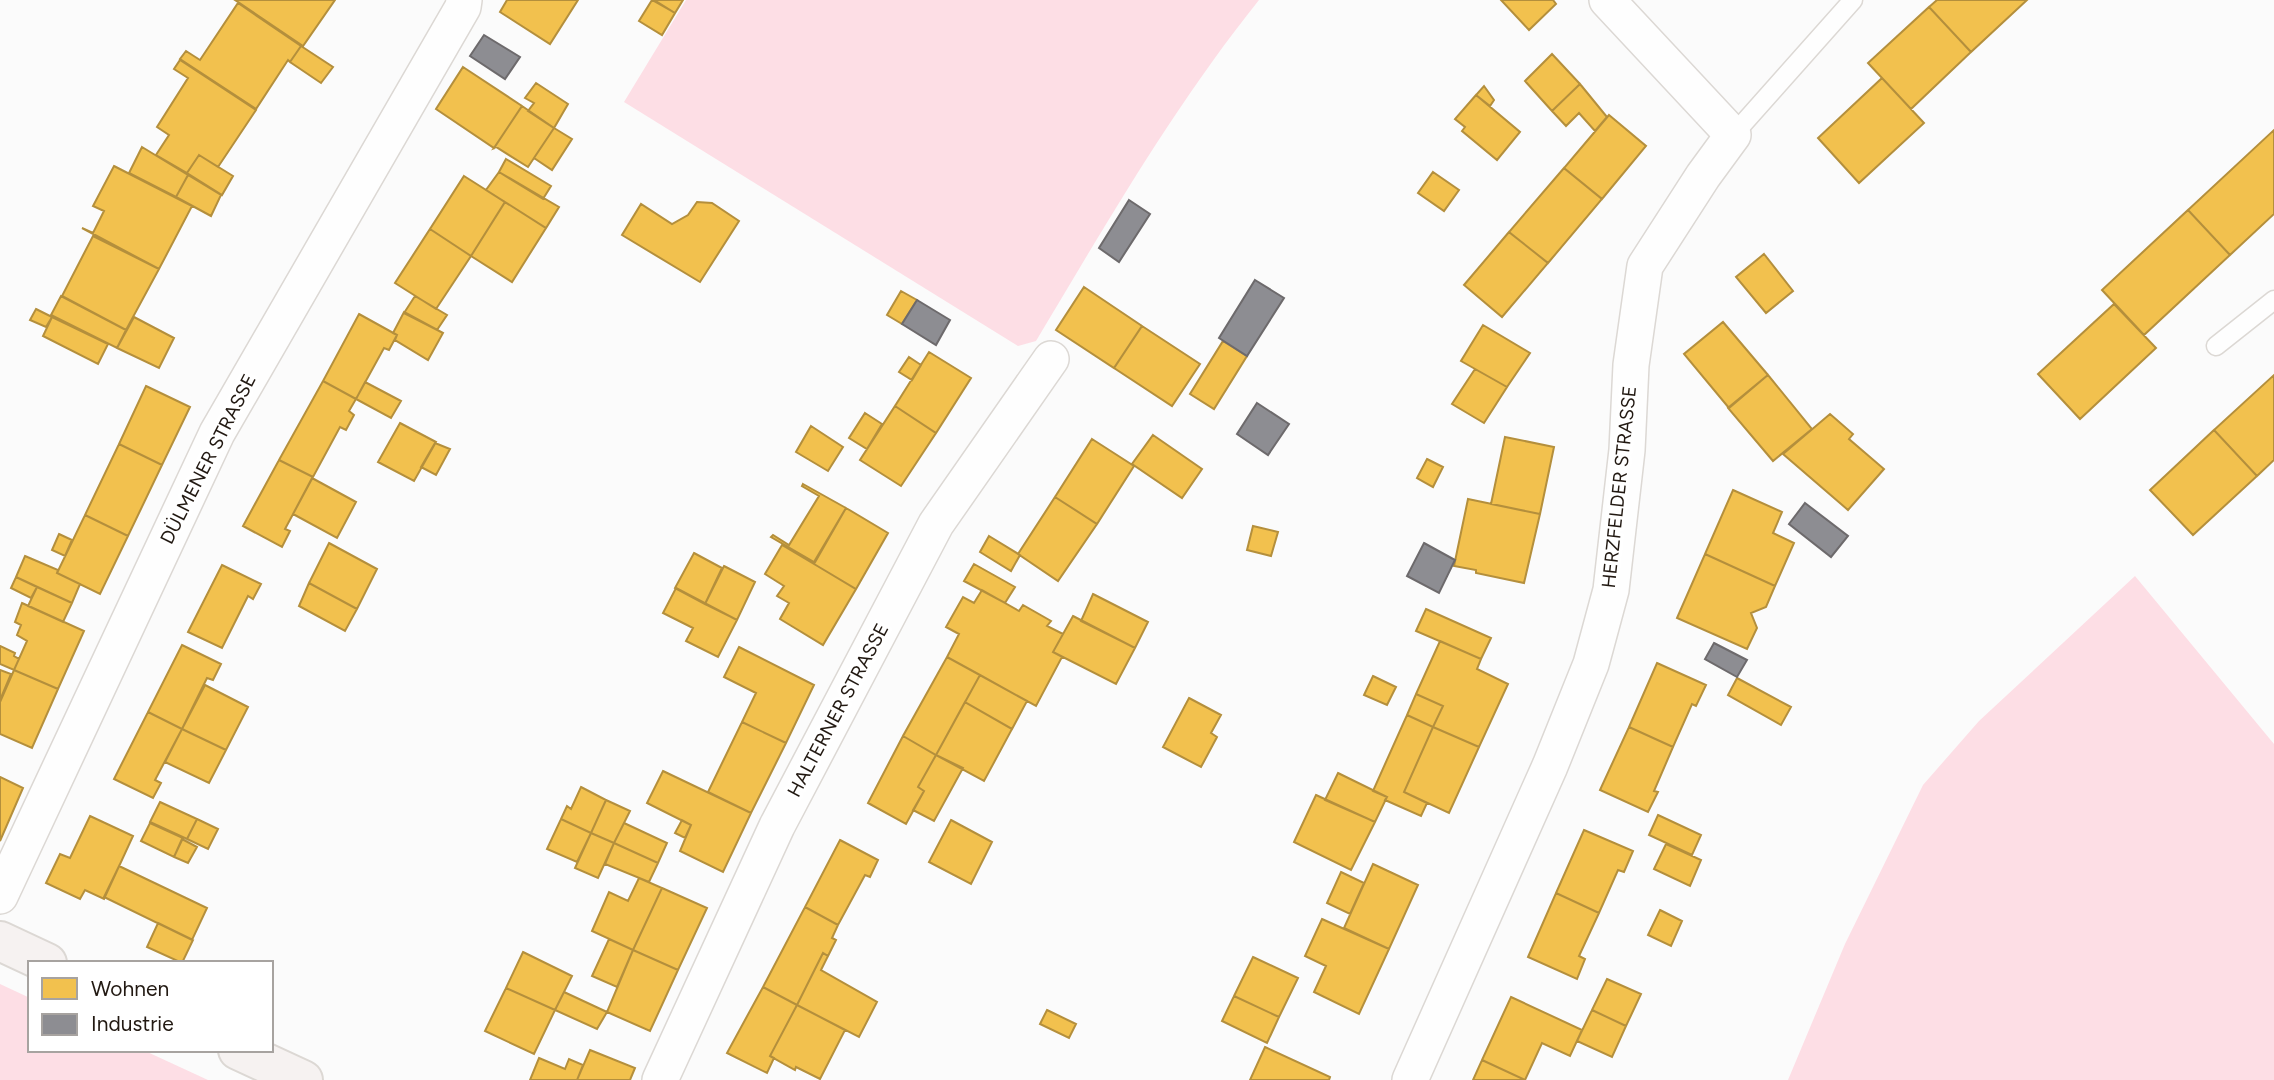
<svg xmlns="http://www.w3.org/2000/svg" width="2274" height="1080" font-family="Figtree,sans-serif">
	<rect width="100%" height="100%" fill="#fbfbfb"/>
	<!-- green -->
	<path fill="#fddee5" d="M 686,0 L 1259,0 C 1174,106 1106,224 1036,341 L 1018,346 L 624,102 Z
		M 2135,576 L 2274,744 L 2274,1080 L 1788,1080 L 1845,944 L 1923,785 L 1979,721 Z
		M 0,984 L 30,998 L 30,1050 L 143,1050 L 208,1080 L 0,1080 Z"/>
	<!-- homes -->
	<path fill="#f2c14e" stroke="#b48f3c" stroke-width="2" d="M 235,0 L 335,0 L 303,46 Z
		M 507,0 L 578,0 L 550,44 L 500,12 Z
		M 652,0 L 675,13 L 662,35 L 639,21 Z
		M 654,0 L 683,0 L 675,13 Z
		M 1501,0 L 1553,0 L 1556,4 L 1529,30 Z
		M 1937,0 L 2027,0 L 1971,52 L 1929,7 Z
		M 238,3 L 301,46 L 290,62 L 288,60 L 256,109 L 180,59 L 186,51 L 200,60 Z
		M 1929,7 L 1971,52 L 1911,109 L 1868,63 Z
		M 301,46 L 333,67 L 321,83 L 290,62 Z
		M 1552,54 L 1580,84 L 1552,111 L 1525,81 Z
		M 180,60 L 256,110 L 218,167 L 199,155 L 187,173 L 156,155 L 169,135 L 157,127 L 188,78 L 174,69 Z
		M 463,67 L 522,106 L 494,148 L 436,109 Z
		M 1882,78 L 1924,123 L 1859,183 L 1818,138 Z
		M 536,83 L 568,104 L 554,128 L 528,111 L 534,103 L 525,98 Z
		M 1580,84 L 1607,117 L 1595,131 L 1579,113 L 1566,126 L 1552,111 Z
		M 1484,86 L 1494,100 L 1490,106 L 1476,95 Z
		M 1476,95 L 1520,132 L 1497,160 L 1462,131 L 1465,127 L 1455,119 Z
		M 522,106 L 554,128 L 528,167 L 496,147 L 494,148 Z
		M 1609,115 L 1646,146 L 1602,199 L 1564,168 Z
		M 554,128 L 572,139 L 552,170 L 534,158 Z
		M 2274,130 L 2274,214 L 2230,255 L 2188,210 Z
		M 142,147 L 188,175 L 176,197 L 129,173 Z
		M 199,155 L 233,176 L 222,195 L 187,173 Z
		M 506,159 L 551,186 L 543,199 L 499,172 Z
		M 114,166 L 192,206 L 159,269 L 82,228 L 93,233 L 104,211 L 93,206 Z
		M 1564,168 L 1602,199 L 1548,263 L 1509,232 Z
		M 499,172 L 559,207 L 546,228 L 486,190 Z
		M 1433,172 L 1459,190 L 1444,211 L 1418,193 Z
		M 188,175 L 221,195 L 211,216 L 176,197 Z
		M 464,176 L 505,202 L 471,256 L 430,229 Z
		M 505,202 L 546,228 L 512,282 L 471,256 Z
		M 697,202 L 712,203 L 739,221 L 700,282 L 622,235 L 641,204 L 672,224 L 688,215 Z
		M 2188,210 L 2230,255 L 2144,335 L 2102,290 Z
		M 430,229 L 471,256 L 436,309 L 395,283 Z
		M 1509,232 L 1548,263 L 1502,317 L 1464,285 Z
		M 93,236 L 159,269 L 126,330 L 62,296 Z
		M 1764,254 L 1793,291 L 1766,313 L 1736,277 Z
		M 1084,287 L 1142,326 L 1114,368 L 1056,330 Z
		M 901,291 L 917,300 L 902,324 L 887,315 Z
		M 61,296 L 126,330 L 117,348 L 51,315 Z
		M 415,296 L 447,315 L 437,330 L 404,313 Z
		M 2114,304 L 2156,348 L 2080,419 L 2038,374 Z
		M 36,309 L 52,317 L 46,327 L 30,320 Z
		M 404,312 L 443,333 L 428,360 L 395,340 L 397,335 L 393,333 Z
		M 359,314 L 397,335 L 389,350 L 384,348 L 356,399 L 323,381 Z
		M 52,317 L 108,344 L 98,364 L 43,336 Z
		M 134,317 L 174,338 L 159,368 L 117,348 Z
		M 1723,322 L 1768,375 L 1729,408 L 1684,354 Z
		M 1483,325 L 1530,353 L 1507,387 L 1461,361 Z
		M 1142,326 L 1200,364 L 1172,406 L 1114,368 Z
		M 1223,341 L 1247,356 L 1214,409 L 1190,394 Z
		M 929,352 L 971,378 L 936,433 L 895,406 Z
		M 909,357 L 921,365 L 912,380 L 899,372 Z
		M 1475,369 L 1507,387 L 1484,423 L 1452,404 Z
		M 1768,375 L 1812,429 L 1773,461 L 1728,408 Z
		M 2274,375 L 2274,460 L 2257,476 L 2214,430 Z
		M 323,381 L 356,399 L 349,411 L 354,415 L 346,430 L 340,427 L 313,477 L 279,460 Z
		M 365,382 L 401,401 L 391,418 L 356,399 Z
		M 146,386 L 190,407 L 162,465 L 119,444 Z
		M 895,406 L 936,433 L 901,486 L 860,460 Z
		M 865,413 L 882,424 L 867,449 L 849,438 Z
		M 1830,414 L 1853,434 L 1849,439 L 1884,469 L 1848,510 L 1783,454 Z
		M 400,423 L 436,442 L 414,481 L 378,462 Z
		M 811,426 L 843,447 L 828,471 L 796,452 Z
		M 2214,430 L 2257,476 L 2193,535 L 2150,490 Z
		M 1153,435 L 1202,469 L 1182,498 L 1132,464 Z
		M 1505,437 L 1554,447 L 1540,514 L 1491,504 Z
		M 1092,439 L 1134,466 L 1097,524 L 1055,497 Z
		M 435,443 L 450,449 L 436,475 L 421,467 Z
		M 119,444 L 162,465 L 128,536 L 85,515 Z
		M 1427,459 L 1443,467 L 1433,487 L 1417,478 Z
		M 279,460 L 313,477 L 285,529 L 290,531 L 282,547 L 243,526 Z
		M 312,478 L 356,502 L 337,538 L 293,514 Z
		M 803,484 L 846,508 L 814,562 L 771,537 L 773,535 L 789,545 L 819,496 L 802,486 Z
		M 1733,490 L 1782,512 L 1773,533 L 1794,543 L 1775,586 L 1705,554 Z
		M 1055,497 L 1097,524 L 1058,581 L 1018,554 Z
		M 1468,499 L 1540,514 L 1524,583 L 1476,573 L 1476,570 L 1454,566 Z
		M 846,508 L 888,533 L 856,589 L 814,564 Z
		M 85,515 L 128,536 L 100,594 L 57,573 Z
		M 1253,526 L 1278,532 L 1271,556 L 1247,550 Z
		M 59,534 L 72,540 L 65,556 L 52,550 Z
		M 989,536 L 1020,555 L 1011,571 L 980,552 Z
		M 329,543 L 377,569 L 357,609 L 309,583 Z
		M 782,545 L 856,589 L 823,645 L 780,619 L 789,603 L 777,596 L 784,586 L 765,574 Z
		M 694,553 L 722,568 L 705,604 L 675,588 Z
		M 1705,554 L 1775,586 L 1766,607 L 1751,613 L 1757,628 L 1747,649 L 1677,618 Z
		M 25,556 L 58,570 L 57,573 L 80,584 L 72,603 L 16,577 Z
		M 974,564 L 1015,587 L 1005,603 L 964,581 Z
		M 222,565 L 261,584 L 253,599 L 248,596 L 222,648 L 188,632 Z
		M 724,566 L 755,582 L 737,620 L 705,604 Z
		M 16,577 L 37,587 L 31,598 L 11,588 Z
		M 309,583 L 357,609 L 345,631 L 299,606 Z
		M 37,587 L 72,603 L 63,622 L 28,606 Z
		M 676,588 L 737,620 L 718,657 L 686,641 L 693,628 L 663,613 Z
		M 982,590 L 1019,611 L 1023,605 L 1051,621 L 1047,626 L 1063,634 L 1053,652 L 1062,657 L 1036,706 L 947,657 L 959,634 L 946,627 L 963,597 L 974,603 Z
		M 1093,594 L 1148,622 L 1135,648 L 1081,621 Z
		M 22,603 L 84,631 L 58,689 L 14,670 L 27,641 L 17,635 L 21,625 L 15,622 Z
		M 1426,609 L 1491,638 L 1481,659 L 1416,631 Z
		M 1073,616 L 1135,648 L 1116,684 L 1053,652 Z
		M 1440,641 L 1481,659 L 1477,669 L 1508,684 L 1479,747 L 1433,727 L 1443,706 L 1416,694 Z
		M 182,645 L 221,664 L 213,680 L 207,678 L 182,729 L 148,712 Z
		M 0,646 L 15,653 L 14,656 L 19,659 L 14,670 L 0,664 Z
		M 739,647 L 814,685 L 786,743 L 742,722 L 756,693 L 724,677 Z
		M 947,657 L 980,675 L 936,755 L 903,736 Z
		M 1657,663 L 1706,685 L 1696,706 L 1692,704 L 1673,747 L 1629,727 Z
		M 0,670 L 11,674 L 0,700 Z
		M 14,670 L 58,689 L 32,748 L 0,734 L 0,702 Z
		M 980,675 L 1027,701 L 1012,729 L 965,702 Z
		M 1373,676 L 1396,687 L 1387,705 L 1364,695 Z
		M 1737,678 L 1791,707 L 1781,725 L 1728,695 Z
		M 205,685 L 248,707 L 226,750 L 182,729 Z
		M 1416,694 L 1443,706 L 1433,727 L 1407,715 Z
		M 1189,698 L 1221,715 L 1211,733 L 1217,737 L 1201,767 L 1163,747 Z
		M 965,702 L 1012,729 L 984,781 L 936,755 Z
		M 148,712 L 182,729 L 155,780 L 161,783 L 153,798 L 114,779 Z
		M 1407,715 L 1433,727 L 1404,792 L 1427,803 L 1421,816 L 1385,800 L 1387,797 L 1373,791 Z
		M 742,722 L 786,743 L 751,813 L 708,792 Z
		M 1433,727 L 1479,747 L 1449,813 L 1404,792 Z
		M 1629,727 L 1673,747 L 1654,791 L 1658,792 L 1648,812 L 1600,790 Z
		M 182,729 L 226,750 L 209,783 L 165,762 Z
		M 903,736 L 936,755 L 918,787 L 924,791 L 906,824 L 868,803 Z
		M 936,755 L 963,768 L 934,821 L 913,810 L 924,791 L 918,787 Z
		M 663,771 L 751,813 L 723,872 L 680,851 L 691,825 L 647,803 Z
		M 1338,773 L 1387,797 L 1375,822 L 1325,800 Z
		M 0,777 L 23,788 L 0,841 Z
		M 581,787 L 606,800 L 591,833 L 561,819 L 567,806 L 571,809 Z
		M 1316,795 L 1375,822 L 1351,870 L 1294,842 Z
		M 606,800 L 630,811 L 614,843 L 591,833 Z
		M 160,802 L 197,819 L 187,839 L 150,822 Z
		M 1658,815 L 1701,835 L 1692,855 L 1649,835 Z
		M 90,816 L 133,836 L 104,899 L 85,890 L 80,899 L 46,883 L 60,854 L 70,858 Z
		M 197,819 L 218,829 L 208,849 L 187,839 Z
		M 561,819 L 591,833 L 577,862 L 547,849 Z
		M 682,820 L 691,825 L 685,838 L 675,833 Z
		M 951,820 L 992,842 L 971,884 L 929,862 Z
		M 150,823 L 183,838 L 174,857 L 141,841 Z
		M 624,823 L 667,843 L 658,863 L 614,843 Z
		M 1584,830 L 1633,851 L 1624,872 L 1618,870 L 1599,913 L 1556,893 Z
		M 591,833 L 614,843 L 598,878 L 575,868 Z
		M 182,839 L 197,847 L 188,863 L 174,857 Z
		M 840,840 L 878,860 L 870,877 L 865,875 L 838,925 L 805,907 Z
		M 614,843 L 658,863 L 649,882 L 605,864 Z
		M 1666,844 L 1701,860 L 1690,886 L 1654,869 Z
		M 1373,864 L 1418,885 L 1389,949 L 1344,928 Z
		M 119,866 L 207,908 L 192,940 L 104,897 Z
		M 1341,872 L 1364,883 L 1350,914 L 1327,903 Z
		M 639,878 L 662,888 L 633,950 L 592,931 L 609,892 L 628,901 Z
		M 662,888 L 707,908 L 678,970 L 633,950 Z
		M 1556,893 L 1599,913 L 1579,956 L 1585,959 L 1577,979 L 1528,957 Z
		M 805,907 L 838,925 L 832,938 L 836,940 L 828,956 L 823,953 L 797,1005 L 763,987 Z
		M 1660,910 L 1682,921 L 1671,946 L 1648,935 Z
		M 1322,919 L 1389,949 L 1359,1014 L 1314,992 L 1326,966 L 1305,956 Z
		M 158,923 L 193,940 L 182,963 L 147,947 Z
		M 609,939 L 633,950 L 617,987 L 592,976 Z
		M 633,950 L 678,970 L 650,1031 L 607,1012 Z
		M 523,952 L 572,976 L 555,1010 L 506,988 Z
		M 823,953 L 828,956 L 821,970 L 877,1002 L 859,1037 L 797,1005 Z
		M 1253,957 L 1298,978 L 1279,1017 L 1234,996 Z
		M 1607,979 L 1641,994 L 1626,1026 L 1592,1010 Z
		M 763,987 L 797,1005 L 770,1056 L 774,1058 L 767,1073 L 727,1053 Z
		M 506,988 L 555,1010 L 534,1054 L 485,1031 Z
		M 564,992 L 607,1012 L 597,1029 L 555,1010 Z
		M 1234,996 L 1279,1017 L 1267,1043 L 1222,1021 Z
		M 1511,997 L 1582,1030 L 1570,1056 L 1542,1043 L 1525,1080 L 1482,1060 Z
		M 797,1005 L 845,1030 L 820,1079 L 796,1067 L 795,1070 L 770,1056 Z
		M 1047,1010 L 1076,1024 L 1069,1038 L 1040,1024 Z
		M 1592,1010 L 1626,1026 L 1612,1057 L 1577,1041 Z
		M 1265,1047 L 1330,1077 L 1329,1080 L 1250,1080 Z
		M 590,1050 L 635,1068 L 630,1080 L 577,1080 Z
		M 539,1058 L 565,1069 L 569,1059 L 583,1065 L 577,1080 L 530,1080 Z
		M 1482,1060 L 1525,1080 L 1473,1080 Z"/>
	<!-- industry -->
	<path fill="#8d8d92" stroke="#6d6a6c" stroke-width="2" d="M 484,35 L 520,57 L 505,79 L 470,56 Z
		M 1129,200 L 1150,214 L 1119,262 L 1099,248 Z
		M 1255,280 L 1284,298 L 1247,356 L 1219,338 Z
		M 917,300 L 950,320 L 936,345 L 902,324 Z
		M 1257,403 L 1289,424 L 1268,455 L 1237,434 Z
		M 1805,503 L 1848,536 L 1831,557 L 1789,524 Z
		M 1424,543 L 1455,560 L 1439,593 L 1407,576 Z
		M 1714,643 L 1747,660 L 1737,677 L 1705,659 Z"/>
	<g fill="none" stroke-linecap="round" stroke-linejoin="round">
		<defs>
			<path id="lane" d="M 1733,135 L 1853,0
				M 2216,346 L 2274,300"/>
			<path id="street" d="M 0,896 L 217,433 L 463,7 L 464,0
				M 660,1080 L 777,826 L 936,524 L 1051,359
				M 1410,1080 L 1550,766 L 1591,664 L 1611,590 L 1627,450 L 1631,365 L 1645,266 L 1703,176 L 1733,135 L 1607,0"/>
			<path id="secondary" d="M 0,941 L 47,963
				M 238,1050 L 303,1080"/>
		</defs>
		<!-- lane casing -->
		<use href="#lane" stroke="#dcd8d4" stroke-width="21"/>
		<!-- street casing -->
		<use href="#street" stroke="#dcd8d4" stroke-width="38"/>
		<!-- secondary casing -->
		<use href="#secondary" stroke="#dcd8d4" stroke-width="42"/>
		<!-- lane -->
		<use href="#lane" stroke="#fefefe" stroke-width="18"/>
		<!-- street -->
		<use href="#street" stroke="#fefefe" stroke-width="35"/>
		<!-- secondary -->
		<use href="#secondary" stroke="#f6f2f1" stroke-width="38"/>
	</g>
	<g text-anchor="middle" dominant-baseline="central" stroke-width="7" stroke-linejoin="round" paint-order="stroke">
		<!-- street labels -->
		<g font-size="19" fill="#221912" stroke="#fff">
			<text transform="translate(208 459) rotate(-63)">DÜLMENER STRASSE</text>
			<text transform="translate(1619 487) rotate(-84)">HERZFELDER STRASSE</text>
			<text transform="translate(838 710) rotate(-62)">HALTERNER STRASSE</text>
		</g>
	</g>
	<!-- legend -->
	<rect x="28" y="961" width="245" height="91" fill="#ffffff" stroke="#a7a3a0" stroke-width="2"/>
	<rect x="42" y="978" width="35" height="21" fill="#f2c14e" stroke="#a7a3a0" stroke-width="2"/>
	<text x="91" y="996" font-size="21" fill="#221912">Wohnen</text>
	<rect x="42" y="1014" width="35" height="21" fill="#8d8d92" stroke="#a7a3a0" stroke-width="2"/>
	<text x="91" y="1031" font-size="21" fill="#221912">Industrie</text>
</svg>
